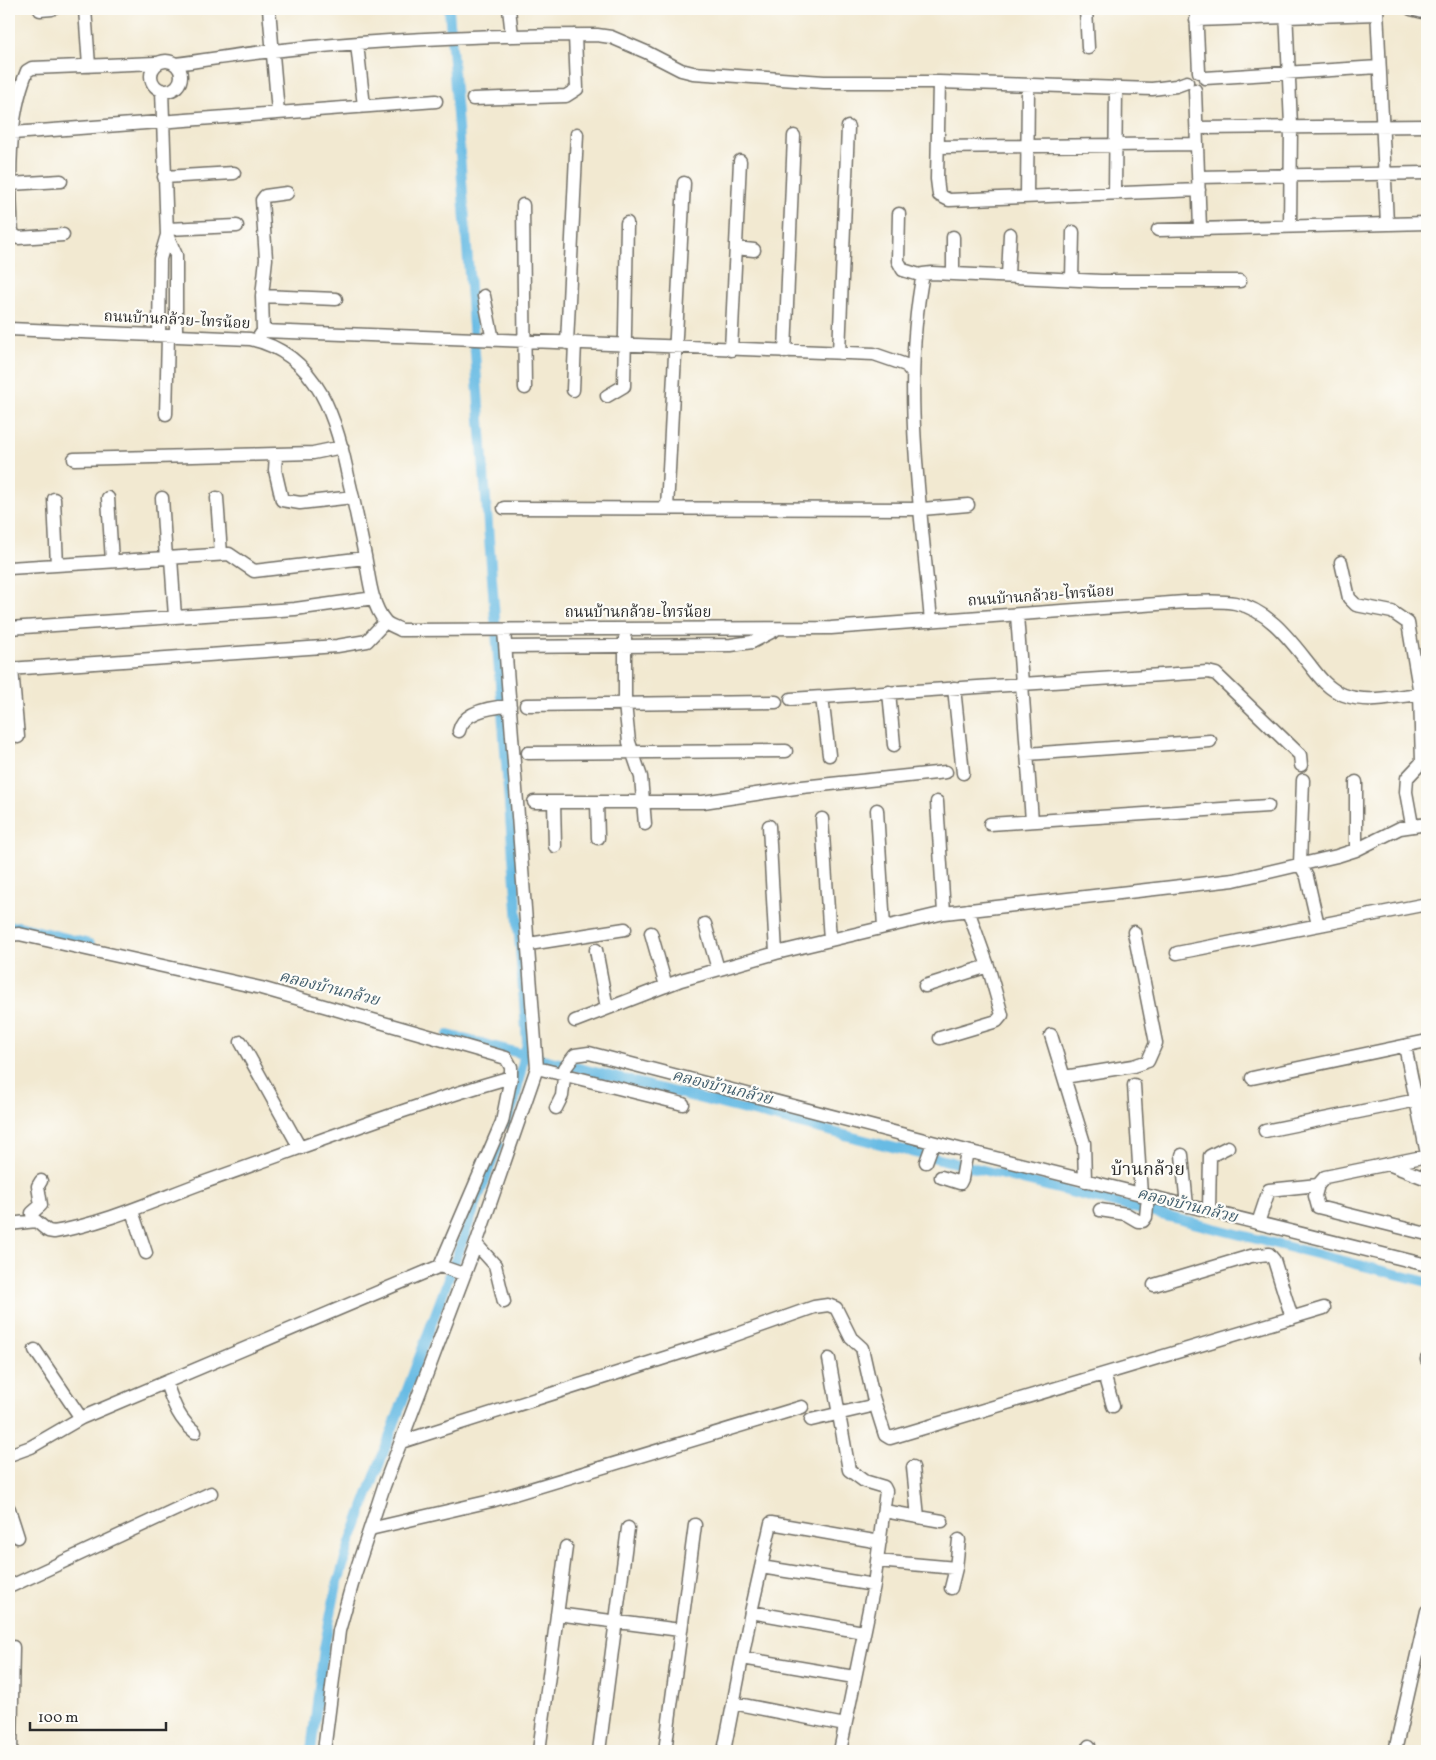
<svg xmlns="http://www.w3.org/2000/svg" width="1436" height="1760" font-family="Vollkorn,'Noto Serif Thai',serif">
	<rect width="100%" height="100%" fill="#fdfcf7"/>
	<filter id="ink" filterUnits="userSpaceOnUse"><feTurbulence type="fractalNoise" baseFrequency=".02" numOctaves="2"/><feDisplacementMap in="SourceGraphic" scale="10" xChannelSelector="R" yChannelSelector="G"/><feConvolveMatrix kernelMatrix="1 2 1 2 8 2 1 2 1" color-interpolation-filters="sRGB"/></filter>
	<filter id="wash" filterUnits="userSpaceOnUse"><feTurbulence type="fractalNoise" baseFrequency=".0096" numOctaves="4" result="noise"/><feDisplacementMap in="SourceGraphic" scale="20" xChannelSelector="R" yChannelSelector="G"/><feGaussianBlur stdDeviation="1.12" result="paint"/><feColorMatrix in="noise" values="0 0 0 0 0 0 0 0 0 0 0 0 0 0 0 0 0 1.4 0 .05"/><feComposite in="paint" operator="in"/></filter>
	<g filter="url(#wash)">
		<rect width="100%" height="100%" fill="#f2e9d1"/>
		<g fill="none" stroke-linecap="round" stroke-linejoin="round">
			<!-- canal -->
			<path stroke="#68bbe4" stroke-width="10" d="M 449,9 L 527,1042 L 515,1100 L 506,1124
				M 9,927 L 19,926 L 90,944
				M 448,1035 L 1427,1282
				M 311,1751 L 324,1648 L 336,1589 L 350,1543 L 498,1145"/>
		</g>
	</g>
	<g filter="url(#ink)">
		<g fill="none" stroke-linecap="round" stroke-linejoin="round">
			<defs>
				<path id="minor" d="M 85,9 L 89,66
					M 269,9 L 278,112
					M 509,9 L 512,35
					M 1086,9 L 1088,48
					M 1196,9 L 1199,72
					M 1286,9 L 1291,126 L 1290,227
					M 1377,9 L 1387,224
					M 1411,9 L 1427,13
					M 40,10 L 52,9
					M 1196,20 L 1377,14
					M 357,44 L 364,106
					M151 76a15 15 0 1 1 30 0a15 15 0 1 1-30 0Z
					M 175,64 C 208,60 241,54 273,51 C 381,39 490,35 597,35 L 611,37 L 646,52 L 681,70 L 693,73 L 824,82 L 939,82 L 1152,89 L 1176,86 L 1187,82
					M 1205,78 L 1379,67
					M 939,82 L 937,179 L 939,195 L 949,200 L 1199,190
					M 1195,90 L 1200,229
					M 473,99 L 566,96 L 577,89 L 575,35
					M 1197,128 L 1427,126
					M 13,133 L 436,101
					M 938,147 L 1197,144
					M 164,177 L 234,173
					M 1198,177 L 1427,173
					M 10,184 L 61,181
					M 1115,193 L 1116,88
					M 1027,197 L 1028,85
					M 523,205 L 525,388
					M 899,214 L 898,261 L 903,270 L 923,276
					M 167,229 L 237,226
					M 1158,230 L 1427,223
					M 63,235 L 18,238 L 12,233 C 9,183 7,119 27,71 L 32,68 L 156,63
					M 167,235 L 176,255 L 176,335
					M 953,237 L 953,273
					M 736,248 L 754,250
					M 1008,276 L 1010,234
					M 1072,279 L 1073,232
					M 262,296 L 336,299
					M 484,296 L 493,340
					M 9,329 L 250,339 C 319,354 337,421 349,481 C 355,506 360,531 365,556 C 369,576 371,605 385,621 C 388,625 396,627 401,630 L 831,628 L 1185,602 C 1202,602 1219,600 1235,603 C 1269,610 1290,640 1310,665 C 1319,677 1329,690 1344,695 C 1372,705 1399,694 1427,694
					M 263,331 L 874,354 L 906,365 L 913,374
					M 159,335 L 160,259 L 167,235 L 162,90
					M 259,337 L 263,331 L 262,296 L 266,259 L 262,200 L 265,196 L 287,193
					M 567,343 L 577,134
					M 731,350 L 740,161
					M 785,352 L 794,136
					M 839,353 L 848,127
					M 573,390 L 575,343
					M 607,396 L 624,386 L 627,223
					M 166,414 L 168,336
					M 276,455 L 275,470 L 282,500 L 300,503 L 353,497
					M 74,459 L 313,453 L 342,447
					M 108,498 L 112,561
					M 162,498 L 166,558
					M 217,498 L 221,554
					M 54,499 L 57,565
					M 504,508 L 922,509 L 968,505
					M 667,508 L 684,183
					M 171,558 L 175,617
					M 1341,562 L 1349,598 L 1356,605 L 1392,612 L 1408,623 L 1420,694 L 1422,762 L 1407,778 L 1406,792 L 1412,825
					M 9,568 L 229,554 L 254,571 L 365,558
					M 1017,615 L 1032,821
					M 931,621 C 921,508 901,386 923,274 L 932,273 L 1101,281 L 1240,281
					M 9,628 L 295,609 L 374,598
					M 625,638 L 625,704 L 629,742 L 641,777 L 645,824
					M 506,647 L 731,645 L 752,642 L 775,630
					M 9,669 L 337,646 L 367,641 L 385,622
					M 12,669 L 18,737
					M 954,688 L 963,773
					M 889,692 L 894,745
					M 822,697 L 829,755
					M 791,699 L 1208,672 L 1216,674 L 1300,755 L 1301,765
					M 526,705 L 776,702
					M 459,731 C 463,711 493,707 510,706
					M 528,753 L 786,751
					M 1027,754 L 1210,741
					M 1303,780 L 1300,864 L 1307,877 L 1318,925
					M 1356,782 L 1356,850
					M 534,802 L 703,802 L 802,787 L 946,772
					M 554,802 L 555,846
					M 597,802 L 598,838
					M 937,802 L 944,913
					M 877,810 L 884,927
					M 822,819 L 830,940
					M 990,824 L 1268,806
					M 769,826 L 776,953
					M 705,924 L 718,969
					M 651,933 L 666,986
					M 9,935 L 19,934 L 261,988 L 506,1058 L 511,1067 L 511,1077 L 502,1122 L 440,1266
					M 529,944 L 625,929
					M 596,950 L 607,1008
					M 1177,953 L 1427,904
					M 925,986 L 988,966
					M 575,1021 L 681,980 L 776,953 L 944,913 L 1234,880 L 1337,856 L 1356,850 L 1400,828 L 1427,824
					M 1051,1035 L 1084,1143 L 1085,1181
					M 940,1038 L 997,1021 L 1002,1015 L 988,966 L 968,910
					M 241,1042 L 300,1148
					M 1405,1046 L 1427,1154
					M 537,1068 L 683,1104
					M 1064,1077 L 1133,1066 L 1148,1061 L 1156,1043 L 1134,932
					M 1252,1078 L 1427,1041
					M 1134,1085 L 1141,1195
					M 556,1108 L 562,1096 L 565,1068 L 575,1055 L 589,1053 L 955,1148 L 1427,1265
					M 1265,1131 L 1427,1098
					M 1182,1155 L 1187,1206
					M 926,1162 L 933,1143
					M 1388,1164 L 1427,1179
					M 941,1177 L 960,1183 L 962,1179 L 967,1151
					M 1318,1185 L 1315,1196 L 1318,1207 L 1427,1234
					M 1100,1210 L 1126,1214 L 1138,1221 L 1143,1221 L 1146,1217 L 1148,1196
					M 132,1211 L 146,1253
					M 1209,1211 L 1210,1156 L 1228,1147
					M 33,1221 L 32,1213 L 41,1205 L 38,1186 L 41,1181
					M 1258,1223 L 1269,1190 L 1318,1185 L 1325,1177 L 1427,1156
					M 9,1224 L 36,1221 L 48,1231 L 54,1232 C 106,1223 153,1201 202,1183 C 304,1147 406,1107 511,1077
					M 476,1244 L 495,1265 L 504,1302
					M 1154,1285 L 1251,1256 L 1269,1254 L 1274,1260 L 1292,1318
					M 35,1350 L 81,1418
					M 829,1359 L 849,1470 L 864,1481 L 884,1487 L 886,1491 L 874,1585 L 840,1751
					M 1427,1359 L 1427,1360
					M 1104,1374 L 1113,1406
					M 166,1383 C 173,1402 178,1419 195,1432
					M 811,1420 L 867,1407
					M 401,1442 L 724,1339 L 814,1307 L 828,1305 L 836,1308 L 851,1338 L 862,1348 L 873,1397 L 885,1435 L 890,1438 L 1324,1308
					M 9,1455 L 31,1447 L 81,1418 L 440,1266 L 463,1274
					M 913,1467 L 918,1517
					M 9,1509 L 18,1537
					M 884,1511 L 942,1521
					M 370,1529 L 491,1501 L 802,1407
					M 877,1561 L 956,1568 L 959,1540
					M 761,1567 L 874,1585
					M 9,1587 L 211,1493
					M 951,1588 L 956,1568
					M 751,1612 L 863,1632
					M 557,1614 L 680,1630
					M 742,1658 L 854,1677
					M 733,1703 L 845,1725
					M 11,1751 L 13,1647
					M 324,1751 L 339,1631 L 355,1574 L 384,1486 L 476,1244 L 537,1068 L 504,630
					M 539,1751 L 566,1547
					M 599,1751 L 628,1528
					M 665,1751 L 695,1525
					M 724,1751 L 751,1612 L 771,1523 L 880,1542
					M 1088,1751 L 1089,1746
					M 1395,1751 L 1427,1611"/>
			</defs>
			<!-- minor casing -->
			<use href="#minor" stroke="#716e65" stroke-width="15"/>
			<!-- minor -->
			<use href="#minor" stroke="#fff" stroke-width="12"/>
		</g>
	</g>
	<g text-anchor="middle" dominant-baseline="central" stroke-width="4.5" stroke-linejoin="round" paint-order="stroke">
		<!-- street labels -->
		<g font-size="15" fill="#2b2b2b" stroke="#fdfcf7">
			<text transform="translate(177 321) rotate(3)">ถนนบ้านกล้วย-ไทรน้อย</text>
			<text transform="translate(1041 597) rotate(-4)">ถนนบ้านกล้วย-ไทรน้อย</text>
			<text x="638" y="613">ถนนบ้านกล้วย-ไทรน้อย</text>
		</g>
		<!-- water labels -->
		<g font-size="16" font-style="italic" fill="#405d6c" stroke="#fdfcf7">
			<text transform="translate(329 989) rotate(14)">คลองบ้านกล้วย</text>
			<text transform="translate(722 1088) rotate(14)">คลองบ้านกล้วย</text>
			<text transform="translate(1187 1206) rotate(14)">คลองบ้านกล้วย</text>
		</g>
		<!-- quarter labels -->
		<g font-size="18" fill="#2b2b2b" stroke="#fdfcf7">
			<text x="1148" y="1170">บ้านกล้วย</text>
		</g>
	</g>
	<!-- margin -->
	<rect width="1436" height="1760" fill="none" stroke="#fdfcf7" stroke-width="30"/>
	<!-- scale -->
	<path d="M30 1722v8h136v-8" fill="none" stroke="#2b2b2b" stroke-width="2.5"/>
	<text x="38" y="1722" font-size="15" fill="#2b2b2b" stroke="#fdfcf7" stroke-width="4" paint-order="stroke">100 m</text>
</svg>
